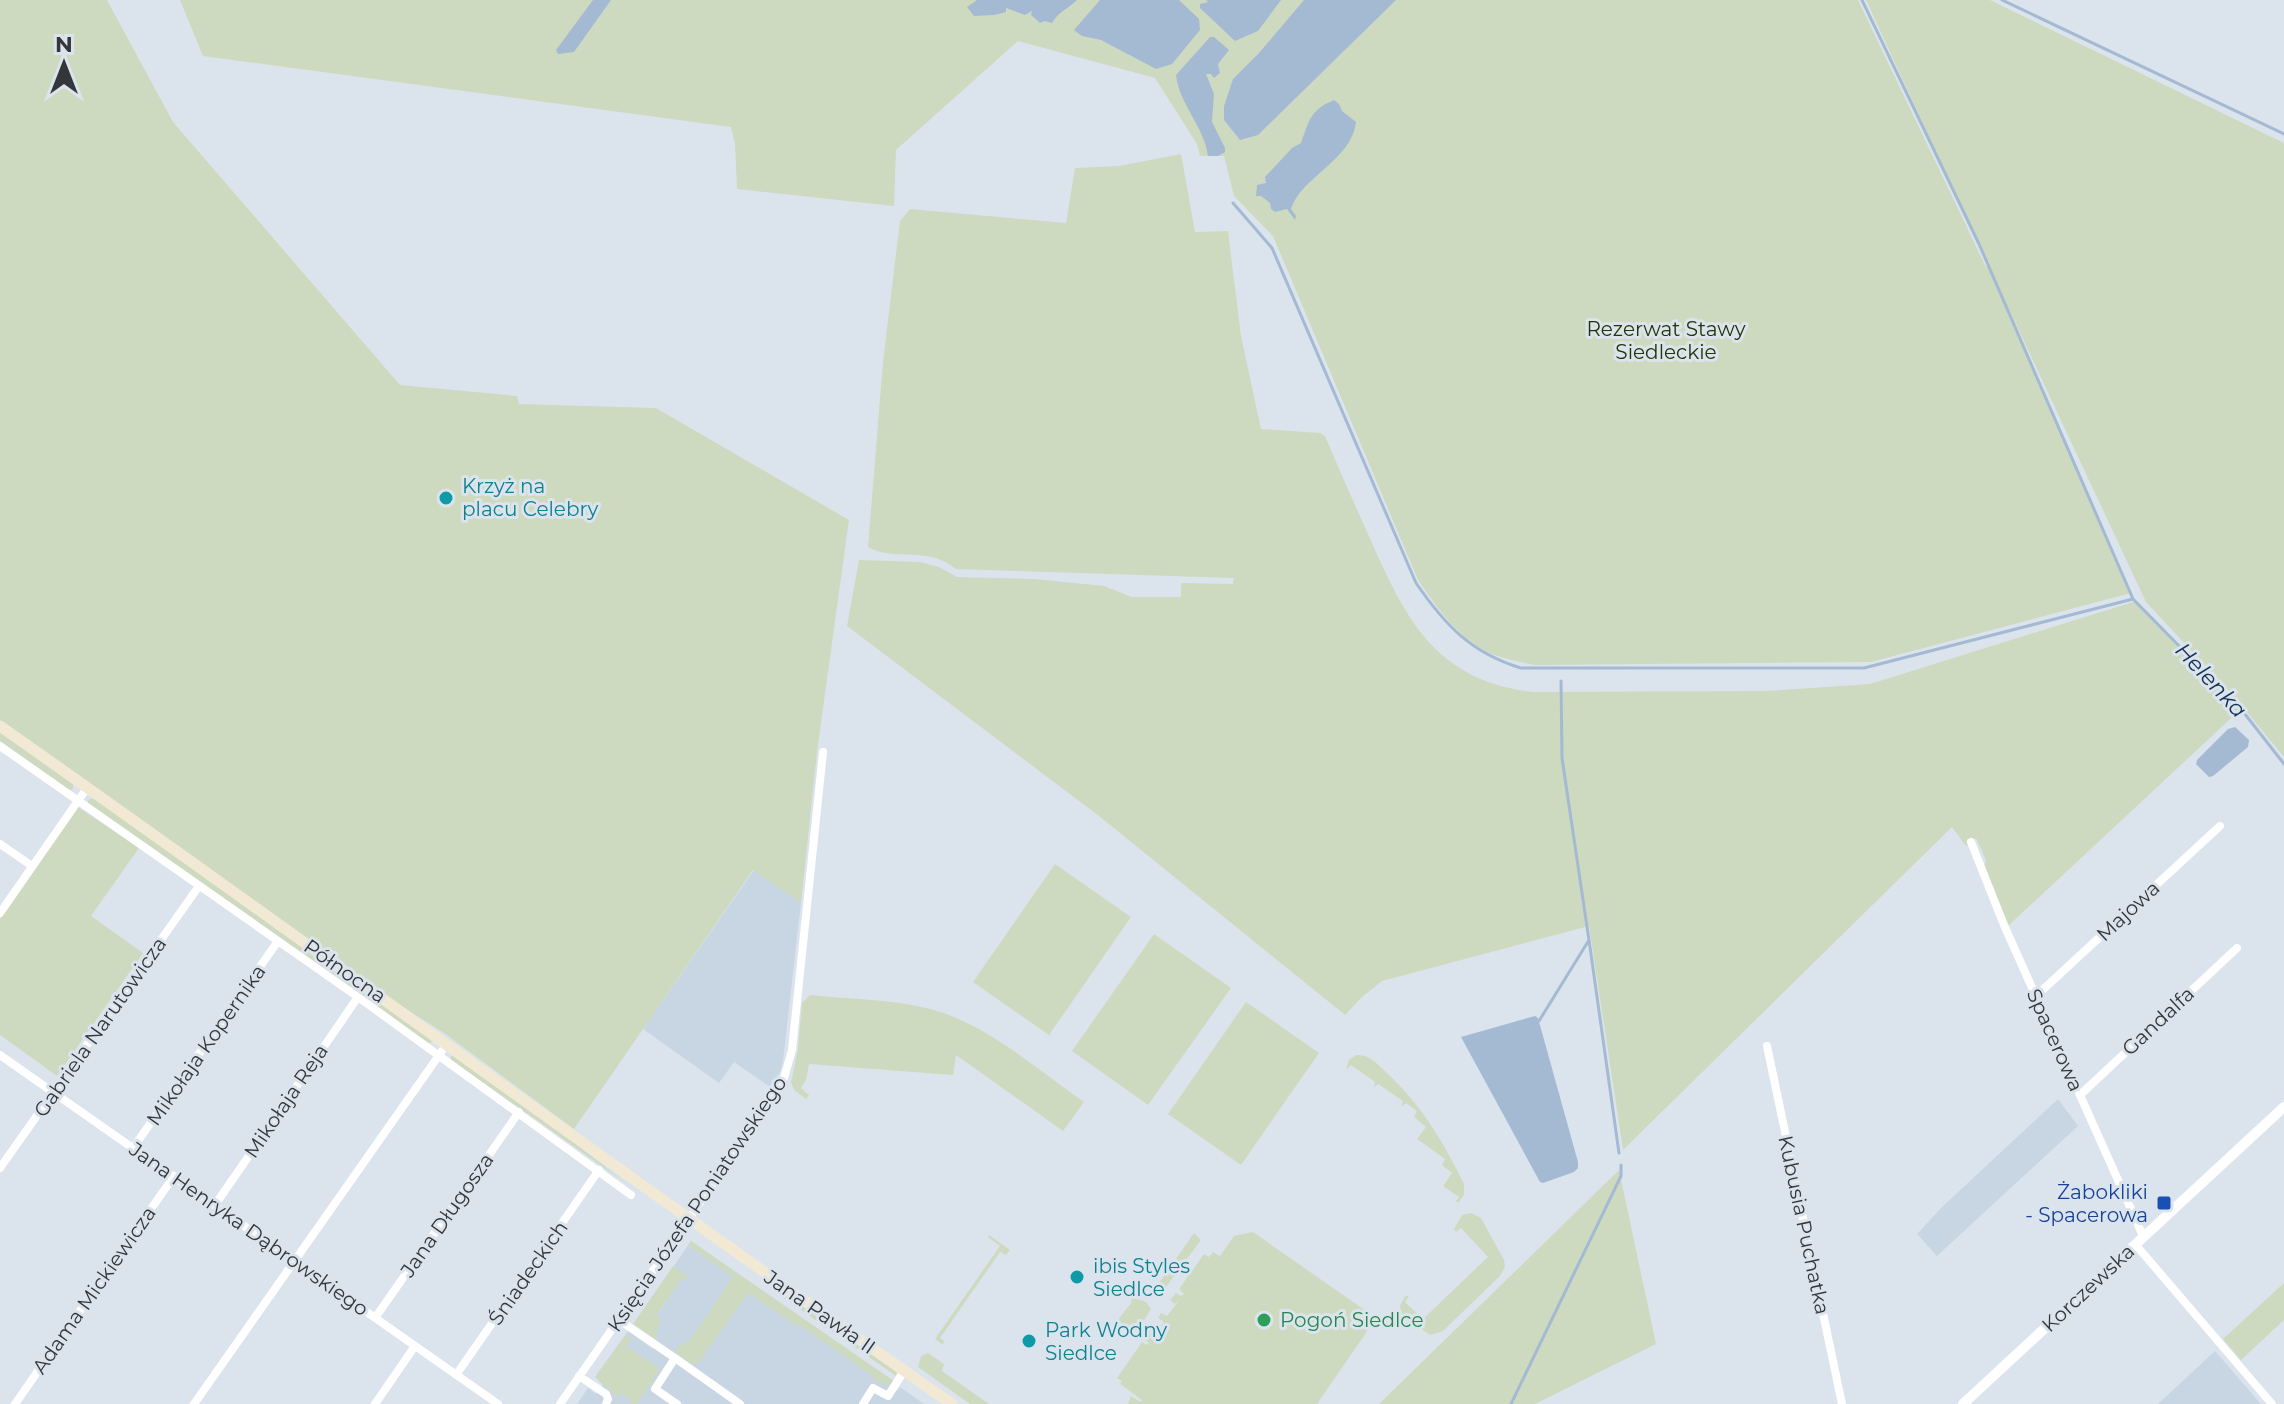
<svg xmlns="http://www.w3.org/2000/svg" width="2284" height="1404" font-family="Montserrat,sans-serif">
	<rect width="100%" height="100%" fill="#dbe4ed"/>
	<!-- built -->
	<path fill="#c8d6e4" d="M 754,870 L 801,903 L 783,1061 L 780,1072 L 770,1087 L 734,1062 L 719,1083 L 643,1029 Z
		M 2058,1099 L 2078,1126 L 1937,1256 L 1917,1234 L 1941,1208 Z
		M 691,1241 L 893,1382 L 889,1385 L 897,1391 L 900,1387 L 924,1404 L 577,1404 L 588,1388 L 596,1394 L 603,1385 L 595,1377 L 628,1331 L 653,1349 L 658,1342 L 646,1332 L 682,1278 L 671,1270 Z
		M 2215,1351 L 2261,1404 L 2158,1404 L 2160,1402 Z"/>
	<!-- green -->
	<path fill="#cddac0" d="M 0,0 L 107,0 L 173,122 L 400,385 L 517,396 L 519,404 L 656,408 L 849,520 L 817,752 L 801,903 L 753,870 L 574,1129 L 444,1033 L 400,1005 L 0,721 Z
		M 180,0 L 1858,0 L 1986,267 L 1988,266 L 1866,0 L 1990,0 L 2284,143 L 2284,757 L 2230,692 L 2146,602 L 2007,305 L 2131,593 L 1871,662 L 1535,665 C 1522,662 1509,660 1497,656 C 1461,642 1439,611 1418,580 L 1273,236 L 1234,196 L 1224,156 L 1200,156 L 1197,144 L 1155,78 L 1018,41 L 896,150 L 894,206 L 737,189 L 735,144 L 731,127 L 203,56 Z
		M 1181,154 L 1195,232 L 1228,231 L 1241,336 L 1261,429 L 1320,433 L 1325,436 C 1340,472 1356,507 1372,543 C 1407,622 1437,680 1532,692 L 1768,691 L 1870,684 L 2136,601 L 2241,709 L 2008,926 L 1984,867 L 1986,860 L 1976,838 L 1966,846 L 1952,827 L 1623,1150 L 1589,926 L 1382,981 L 1362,997 L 1345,1015 L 1099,816 L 847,626 L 859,560 L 920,562 L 939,567 L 957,577 L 1035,579 L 1104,586 L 1132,597 L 1181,597 L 1181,583 L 1233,584 L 1234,578 L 956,569 C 926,545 894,562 868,547 L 883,362 L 900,221 L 910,209 L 1066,223 L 1075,168 L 1119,166 Z
		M 0,732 L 73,784 L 73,789 L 69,790 L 0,741 Z
		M 94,798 L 431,1039 L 432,1042 L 427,1044 L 88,804 L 88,800 Z
		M 78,807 L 139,848 L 91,916 L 143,953 L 57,1076 L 0,1035 L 0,919 Z
		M 1055,864 L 1131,917 L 1049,1035 L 973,982 Z
		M 1154,934 L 1231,988 L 1148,1105 L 1072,1051 Z
		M 810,995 C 848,999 889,999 926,1008 C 985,1022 1035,1068 1084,1102 L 1063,1131 L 956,1055 L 953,1075 L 809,1064 L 806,1080 L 801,1088 L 809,1095 L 806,1099 L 794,1090 L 791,1082 L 798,1049 L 802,1003 Z
		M 1246,1002 L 1319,1053 L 1241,1165 L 1168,1114 Z
		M 454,1055 L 554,1127 L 630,1186 L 451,1060 L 451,1056 Z
		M 1356,1055 C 1370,1054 1377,1064 1387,1073 C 1422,1106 1443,1141 1464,1184 L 1464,1195 L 1459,1202 L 1455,1202 L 1459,1197 L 1443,1186 L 1452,1173 L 1442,1165 L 1445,1159 L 1417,1139 L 1426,1127 L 1414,1117 L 1417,1111 L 1406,1103 L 1401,1107 L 1403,1101 L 1378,1084 L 1374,1088 L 1375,1082 L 1351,1065 L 1346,1070 L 1349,1060 Z
		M 1619,1170 L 1656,1344 L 1535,1404 L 1379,1404 Z
		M 1471,1213 L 1481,1218 L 1504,1260 L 1505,1267 L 1500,1276 L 1443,1331 L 1430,1335 L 1402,1315 L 1400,1306 L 1405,1296 L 1409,1296 L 1405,1302 L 1423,1319 L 1488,1257 L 1461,1228 L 1456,1232 L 1454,1229 L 1462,1215 Z
		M 1253,1232 L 1366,1311 L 1368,1330 L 1317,1404 L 1128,1404 L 1131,1396 L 1140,1402 L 1142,1400 L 1120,1384 L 1122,1381 L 1117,1378 L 1142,1342 L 1147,1345 L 1149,1343 L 1144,1338 L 1150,1330 L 1154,1333 L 1152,1339 L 1164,1322 L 1158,1318 L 1161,1313 L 1167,1316 L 1180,1299 L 1175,1304 L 1170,1300 L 1176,1293 L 1181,1296 L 1184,1294 L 1179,1289 L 1204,1254 L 1209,1257 L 1213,1252 L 1220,1256 L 1234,1236 Z
		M 1194,1233 L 1201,1240 L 1165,1288 L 1159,1283 Z
		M 989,1235 L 1010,1250 L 1006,1255 L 1000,1252 L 940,1338 L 944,1341 L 943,1345 L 935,1339 L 1000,1246 L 988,1237 Z
		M 691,1241 L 894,1381 L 889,1385 L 874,1381 L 874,1377 L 798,1324 L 797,1326 L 748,1293 L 698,1363 L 690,1364 L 675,1352 L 679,1346 L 690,1340 L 733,1277 L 688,1245 Z
		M 673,1266 L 689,1277 L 686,1280 L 682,1278 L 657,1315 L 660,1318 L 656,1340 L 633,1324 Z
		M 2284,1283 L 2284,1320 L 2241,1360 L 2223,1339 Z
		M 771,1289 L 783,1293 L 897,1371 L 896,1376 Z
		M 1132,1297 L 1146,1302 L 1151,1309 L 1138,1330 L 1132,1332 L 1117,1321 L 1131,1303 Z
		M 626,1335 L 631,1339 L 626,1347 L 657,1366 L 659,1371 L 637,1404 L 630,1404 L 632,1401 L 621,1393 L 617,1397 L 595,1377 Z
		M 928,1353 L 944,1364 L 942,1371 L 989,1404 L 970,1404 L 918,1367 L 921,1356 Z"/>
	<!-- water -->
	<path fill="#a4bad3" d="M 593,0 L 611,0 L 574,52 L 558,54 L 556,50 Z
		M 977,0 L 1077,0 C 1069,8 1057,13 1052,23 L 1045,21 L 1040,23 L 1031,15 L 1032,11 L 1025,15 L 1006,8 L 1006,12 L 994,15 L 974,16 L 967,7 Z
		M 1100,0 L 1179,0 L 1199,19 L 1200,30 L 1172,64 L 1156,69 L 1101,40 L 1082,36 L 1074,30 Z
		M 1206,0 L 1281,0 L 1258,31 L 1235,41 L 1200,8 L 1200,4 L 1208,2 Z
		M 1304,0 L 1396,0 L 1258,135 L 1240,140 L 1224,120 L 1224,106 L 1233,79 L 1259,53 Z
		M 1210,37 L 1214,37 L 1229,50 L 1218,64 L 1220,73 L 1214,78 L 1211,74 L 1206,74 L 1214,94 L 1212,122 L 1225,148 L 1225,152 L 1218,156 L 1208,156 C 1204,126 1179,104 1176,75 Z
		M 1334,100 L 1339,104 L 1342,111 L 1356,122 C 1352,160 1301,177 1291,209 L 1296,216 L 1295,220 L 1287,209 L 1275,212 L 1271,209 L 1270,203 L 1261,196 L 1256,196 L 1257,185 L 1266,183 L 1265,177 L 1292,148 L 1301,143 C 1309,121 1310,110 1334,100 Z
		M 2235,727 L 2249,740 L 2248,747 L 2213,776 L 2209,777 L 2196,764 L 2197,760 L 2228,729 Z
		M 1535,1016 L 1538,1018 L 1578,1162 L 1578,1168 L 1574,1172 L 1543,1183 L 1540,1182 L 1461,1037 Z"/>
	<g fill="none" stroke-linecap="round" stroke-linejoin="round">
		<!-- stream -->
		<path stroke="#a4bad3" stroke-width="3" d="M 1862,0 L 1979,244 L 2133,599 L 2241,709 L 2284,764
			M 2002,0 L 2284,134
			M 1233,203 L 1272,248 L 1416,583 C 1445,625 1471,653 1521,668 L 1864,668 L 2133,599
			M 1589,940 L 1619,1153
			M 1539,1021 L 1589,940 L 1562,758 L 1561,681
			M 1511,1404 L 1621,1176 L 1621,1165"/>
		<!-- minor -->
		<path stroke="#fff" stroke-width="8" d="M 0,746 L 358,997 L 631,1195
			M 1971,842 L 2004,925 L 2143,1236
			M 0,844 L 32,866
			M 0,913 L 87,788
			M 2036,996 L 2220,826
			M 1767,1046 L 1842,1404
			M 0,1055 L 498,1404
			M 2080,1095 L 2237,948
			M 133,1148 L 278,941
			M 0,1168 L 199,886
			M 215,1205 L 358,997
			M 2135,1244 L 2272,1404
			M 375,1318 L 519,1112
			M 619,1320 L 675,1358 L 655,1389 L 677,1404
			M 675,1358 L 740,1404
			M 456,1375 L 599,1170
			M 579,1376 L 606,1394 L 608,1399 L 606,1404
			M 15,1404 L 174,1176
			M 194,1404 L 442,1051
			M 375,1404 L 415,1346
			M 560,1404 L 782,1085 L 792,1050 L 823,752
			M 863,1404 L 873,1388 L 888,1396 L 904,1371"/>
		<!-- tertiary -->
		<path stroke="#fff" stroke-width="10" d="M 1963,1404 L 2284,1107"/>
		<!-- secondary -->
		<path stroke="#f2e9d4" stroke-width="11" d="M 0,726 C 319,950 632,1182 952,1404"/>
	</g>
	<!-- markers -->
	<g fill="#0f9aa8" stroke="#dbe4ed" stroke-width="3">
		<circle cx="446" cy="498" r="8"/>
		<circle cx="1077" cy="1277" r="8"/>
		<circle cx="1029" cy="1341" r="8"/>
	</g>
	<rect fill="#1a4fb4" stroke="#dbe4ed" stroke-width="3" x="2156" y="1195" width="16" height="16" rx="4"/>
	<circle fill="#2e9e5b" stroke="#dbe4ed" stroke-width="3" cx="1264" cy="1320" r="8"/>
	<g text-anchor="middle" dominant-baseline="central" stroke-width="6" stroke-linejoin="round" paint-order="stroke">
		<!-- park labels -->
		<g font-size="20" fill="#233505" stroke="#dbe4ed">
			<text x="1666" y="329">Rezerwat Stawy<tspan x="1666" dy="23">Siedleckie</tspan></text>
		</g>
		<!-- culture labels -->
		<g font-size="20" fill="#0d838f" stroke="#dbe4ed" text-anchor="start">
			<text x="462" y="486">Krzyż na<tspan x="462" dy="23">placu Celebry</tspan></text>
			<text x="1093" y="1266">ibis Styles<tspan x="1093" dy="23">Siedlce</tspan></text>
			<text x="1045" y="1330">Park Wodny<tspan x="1045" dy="23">Siedlce</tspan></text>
		</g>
		<!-- street labels -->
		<g font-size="20" fill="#33373a" stroke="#dbe4ed">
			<text transform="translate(2128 911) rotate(-43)">Majowa</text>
			<text transform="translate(345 971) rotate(35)">Północna</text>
			<text transform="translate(2158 1021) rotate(-43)">Gandalfa</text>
			<text transform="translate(100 1027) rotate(-55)">Gabriela Narutowicza</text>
			<text transform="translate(2055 1040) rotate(66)">Spacerowa</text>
			<text transform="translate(206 1045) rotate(-55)">Mikołaja Kopernika</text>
			<text transform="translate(286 1101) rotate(-56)">Mikołaja Reja</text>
			<text transform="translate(697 1204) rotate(-56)">Księcia Józefa Poniatowskiego</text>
			<text transform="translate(447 1215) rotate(-55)">Jana Długosza</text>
			<text transform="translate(1804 1225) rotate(78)">Kubusia Puchatka</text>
			<text transform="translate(249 1229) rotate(35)">Jana Henryka Dąbrowskiego</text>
			<text transform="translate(528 1273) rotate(-55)">Śniadeckich</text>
			<text transform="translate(2088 1288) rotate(-43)">Korczewska</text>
			<text transform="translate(94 1290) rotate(-55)">Adama Mickiewicza</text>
			<text transform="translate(820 1312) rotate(35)">Jana Pawła II</text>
		</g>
		<!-- transit labels -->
		<g font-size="20" fill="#164399" stroke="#dbe4ed" text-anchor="end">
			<text x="2148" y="1192">Żabokliki<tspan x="2148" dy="23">- Spacerowa</tspan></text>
		</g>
		<!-- leisure labels -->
		<g font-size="20" fill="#27864d" stroke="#dbe4ed" text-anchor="start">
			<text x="1280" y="1320">Pogoń Siedlce</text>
		</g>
		<!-- water labels -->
		<g font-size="22" font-style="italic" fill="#123255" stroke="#dbe4ed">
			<text transform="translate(2211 680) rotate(47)">Helenka</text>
		</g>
	</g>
	<!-- north arrow -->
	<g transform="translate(64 64)" stroke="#dbe4ed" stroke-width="6" paint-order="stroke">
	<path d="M0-6L14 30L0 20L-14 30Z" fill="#33373a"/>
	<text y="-12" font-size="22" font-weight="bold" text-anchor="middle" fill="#33373a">N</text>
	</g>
</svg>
